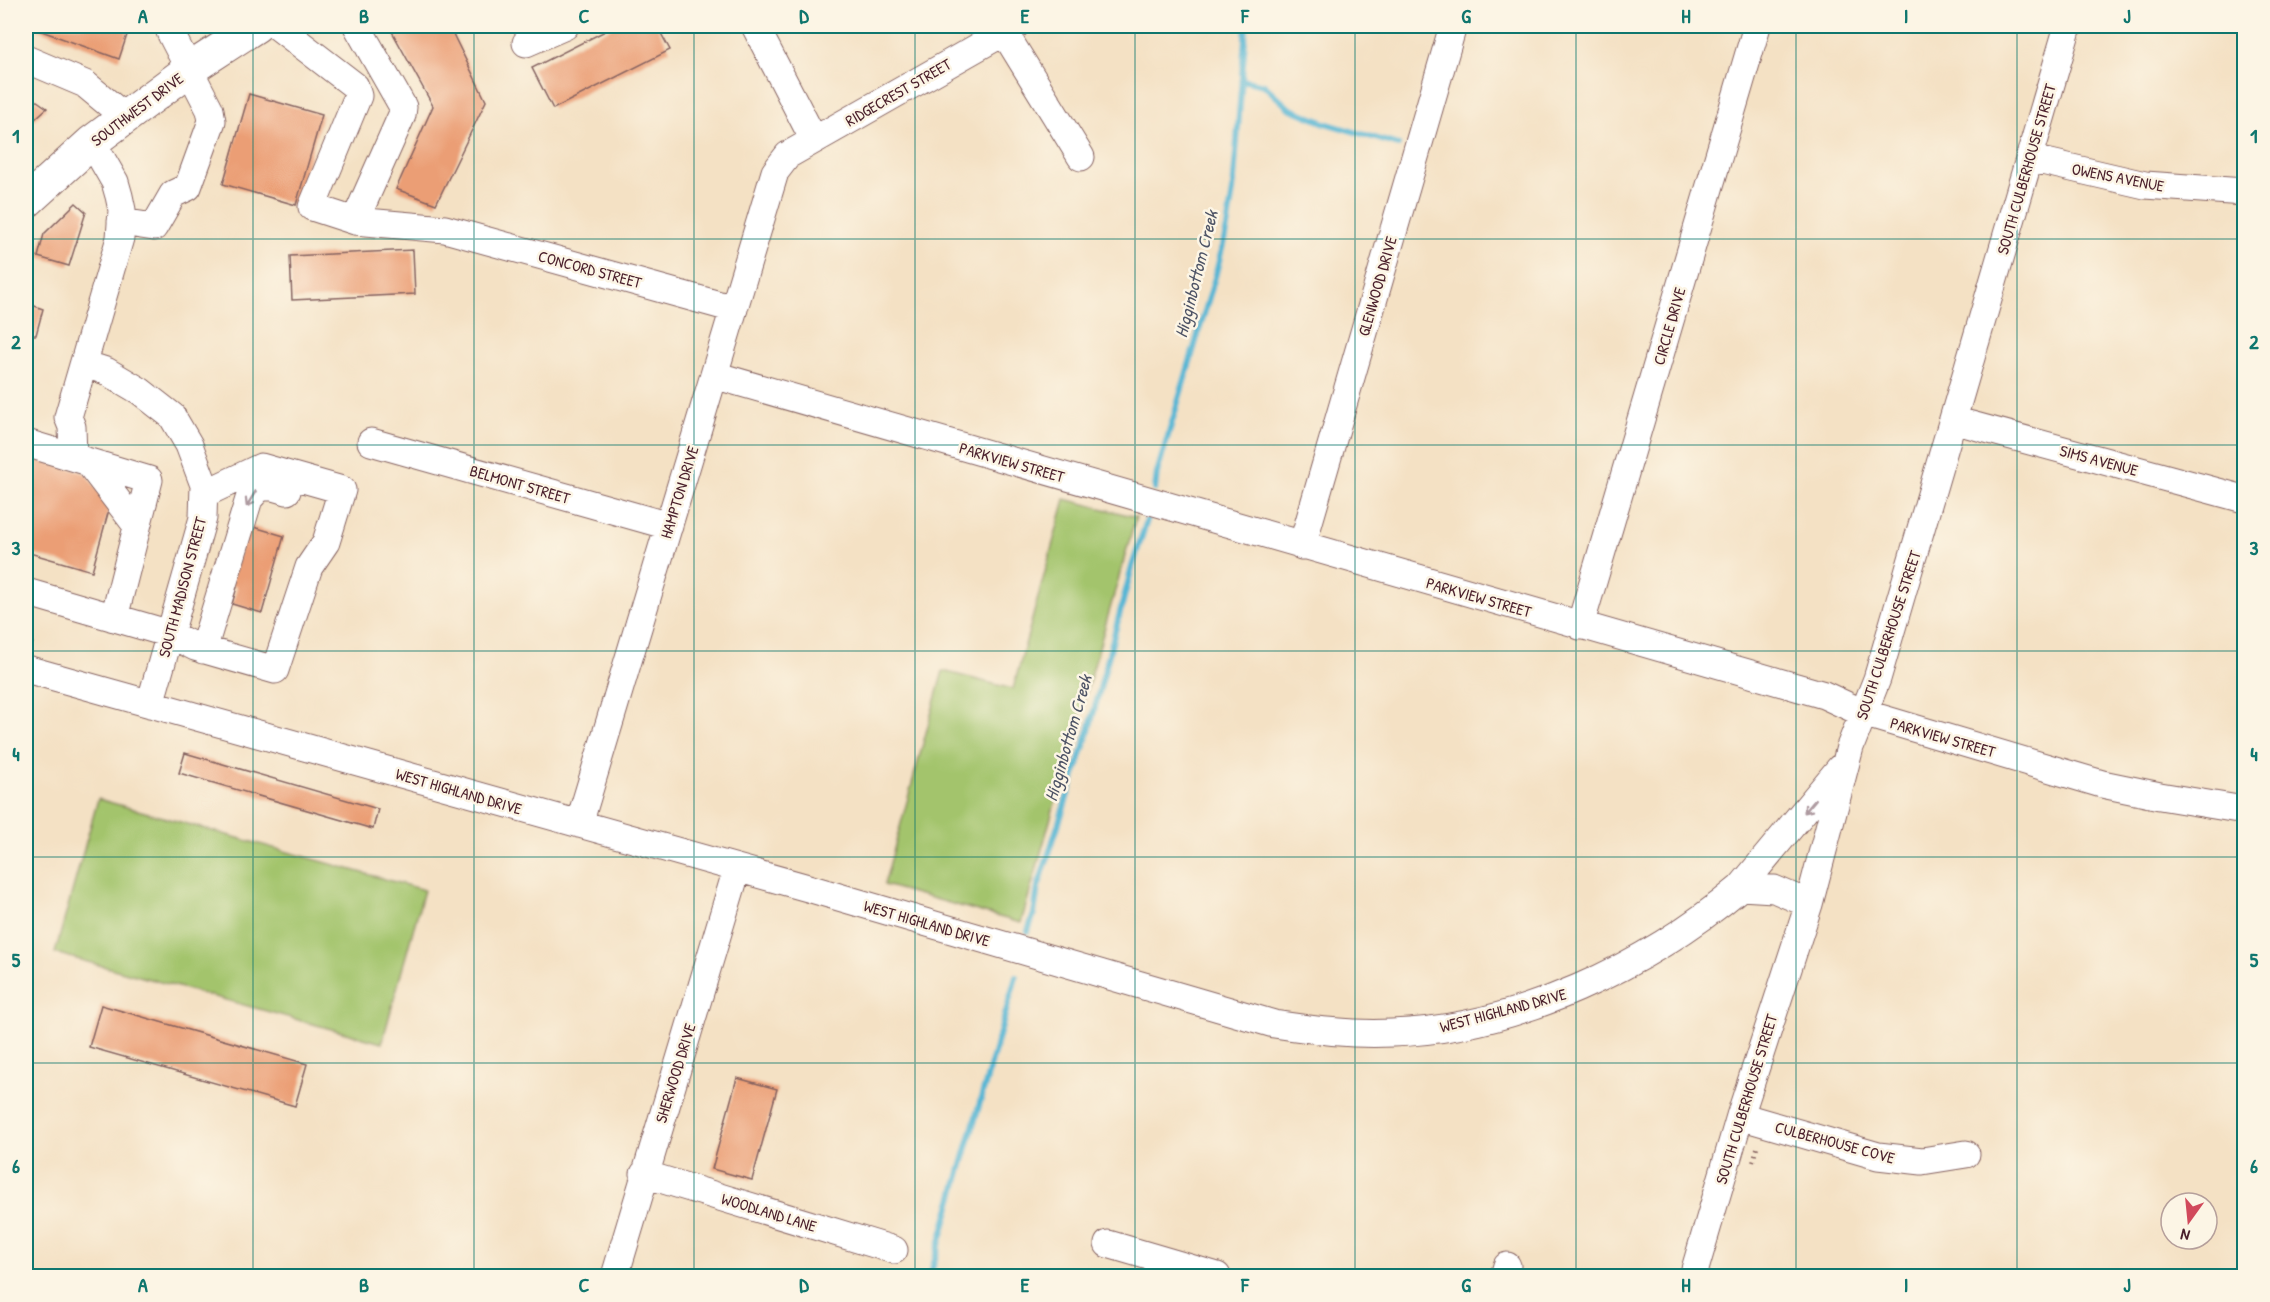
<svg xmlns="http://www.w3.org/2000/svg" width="2270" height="1302" font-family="'Patrick Hand',sans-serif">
	<rect width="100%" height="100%" fill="#fcf5e5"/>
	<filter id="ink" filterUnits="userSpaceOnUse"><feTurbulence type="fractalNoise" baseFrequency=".0167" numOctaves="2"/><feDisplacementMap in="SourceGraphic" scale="12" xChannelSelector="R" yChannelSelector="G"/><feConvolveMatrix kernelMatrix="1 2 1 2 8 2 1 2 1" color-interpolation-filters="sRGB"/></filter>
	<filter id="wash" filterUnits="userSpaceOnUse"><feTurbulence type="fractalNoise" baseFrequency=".008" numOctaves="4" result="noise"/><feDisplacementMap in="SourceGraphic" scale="24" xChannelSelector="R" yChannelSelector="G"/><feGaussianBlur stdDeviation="1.35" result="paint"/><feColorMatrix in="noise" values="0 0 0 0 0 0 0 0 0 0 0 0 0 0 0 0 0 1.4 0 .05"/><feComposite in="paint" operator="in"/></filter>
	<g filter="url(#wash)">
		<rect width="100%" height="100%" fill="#f4e1c4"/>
		<!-- green -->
		<path fill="#a3c46c" stroke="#76724c" stroke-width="1.5" d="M 1065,499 L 1136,517 L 1021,923 L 884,885 L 943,671 L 1013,689 Z
			M 98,799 L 424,890 L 382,1043 L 55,953 Z"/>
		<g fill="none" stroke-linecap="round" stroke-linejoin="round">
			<!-- stream -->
			<path stroke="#55b6d4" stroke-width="6" d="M 1242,80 L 1264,85 L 1289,108 L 1325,123 L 1398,145
				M 1155,489 L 1157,473 L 1215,277 L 1227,228 L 1233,191 L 1246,26
				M 1028,931 L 1034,914 L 1038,887 L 1089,730 L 1132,567 L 1147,520
				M 930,1276 L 1016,977"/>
		</g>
		<g id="blocks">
			<!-- building -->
			<path fill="#eb9e75" d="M 37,26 L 130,26 L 119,59 L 36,29 Z
				M 389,26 L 449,26 L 486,101 L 436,204 L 396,189 L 433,106 Z
				M 615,26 L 657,26 L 670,50 L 553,109 L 532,68 Z
				M 26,93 L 47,108 L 26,127 Z
				M 249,94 L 322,115 L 296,205 L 223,184 Z
				M 76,203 L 86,212 L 69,266 L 38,257 L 44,234 Z
				M 413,250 L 415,294 L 292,300 L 290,256 Z
				M 26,303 L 43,309 L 36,335 L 28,335 L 26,341 Z
				M 26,456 L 85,473 L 110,506 L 92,571 L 26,552 Z
				M 247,525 L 284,536 L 262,613 L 232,604 L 237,587 L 230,585 Z
				M 185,753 L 378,809 L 373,829 L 179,773 Z
				M 101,1005 L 307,1064 L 295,1106 L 89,1047 Z
				M 737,1078 L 777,1089 L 752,1180 L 712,1169 Z"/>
		</g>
	</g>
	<g filter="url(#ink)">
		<use href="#blocks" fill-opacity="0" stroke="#866361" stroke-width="1.5"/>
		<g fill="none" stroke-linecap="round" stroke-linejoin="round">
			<defs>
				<path id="minor" d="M 277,26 L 355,86 L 358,96 L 312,207 L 355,221
					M 357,26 L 403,107 L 402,115 L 355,221 L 445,229 L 734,309
					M 755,26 L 814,140
					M 1004,32 L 1081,157
					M 526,43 L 565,26
					M 26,59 L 85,84 L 126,118
					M 2029,158 L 2145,185 L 2244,192
					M 121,222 L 154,227 L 173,194 L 188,187 L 212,121 L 210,110 L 170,32 L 170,26
					M 84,364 L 106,371 L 140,391 L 172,416 L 189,445 L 204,485 L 203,518 L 150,704
					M 714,375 L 1824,695 L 1863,713 L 2102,784 L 2160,796 L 2244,810
					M 1953,420 L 2244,499
					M 371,442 L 669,526
					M 26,443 L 149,480 L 114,618
					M 73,457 L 72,427 L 68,417 L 120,238 L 122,210 L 119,196 L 115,182 L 92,142
					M 88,462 L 137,526
					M 1302,546 L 1453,26
					M 26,592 L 170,634 L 195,647 L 275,670 L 309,567 L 326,542 L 342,490 L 261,467 L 204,494
					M 1580,626 L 1757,26
					M 203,650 L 249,499 L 260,487 L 273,487 L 287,491
					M 26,669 L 808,888 L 1274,1024 C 1313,1030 1352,1035 1392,1033 C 1516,1029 1647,966 1741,887 L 1774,889 L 1809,904
					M 579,824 L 775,172 L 788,155 L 1015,26
					M 1741,887 L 1840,768
					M 1740,1116 L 1878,1156 L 1922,1161 L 1966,1154
					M 644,1174 L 894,1250
					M 1108,1244 L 1217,1276
					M 615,1276 L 737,869
					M 1504,1276 L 1507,1266
					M 1693,1276 L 1740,1116 L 1809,904 L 1850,747 L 1877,679 L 2068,26"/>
				<path id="major" d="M 26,202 L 92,142 L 190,69 L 256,26"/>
			</defs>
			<!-- minor casing -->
			<use href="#minor" stroke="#866361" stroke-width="29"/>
			<!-- major casing -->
			<use href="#major" stroke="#866361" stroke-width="35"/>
			<!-- path -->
			<path stroke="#866361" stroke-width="4" stroke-dasharray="1.5 4.5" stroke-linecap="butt" d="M 26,642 L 35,645
				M 1753,1161 L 1758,1145"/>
			<!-- minor -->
			<use href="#minor" stroke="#fff" stroke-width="27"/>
			<!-- major -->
			<use href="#major" stroke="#fff" stroke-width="33"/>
		</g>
		<!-- one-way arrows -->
		<defs><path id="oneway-shaft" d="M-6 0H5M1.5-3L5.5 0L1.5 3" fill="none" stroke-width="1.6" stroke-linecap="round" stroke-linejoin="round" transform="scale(1.5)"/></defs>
		<g stroke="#ae9aa0">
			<use href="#oneway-shaft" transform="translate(251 499) rotate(121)"/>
			<use href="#oneway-shaft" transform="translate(1810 806) rotate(130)"/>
		</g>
	</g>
	<!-- grid -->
	<path fill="none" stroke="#0f766e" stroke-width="1.5" stroke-opacity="0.55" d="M 253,26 L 253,1276M 474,26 L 474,1276M 694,26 L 694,1276M 915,26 L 915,1276M 1135,26 L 1135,1276M 1355,26 L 1355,1276M 1576,26 L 1576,1276M 1796,26 L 1796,1276M 2017,26 L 2017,1276M 26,239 L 2244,239M 26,445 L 2244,445M 26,651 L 2244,651M 26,857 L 2244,857M 26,1063 L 2244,1063"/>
	<g text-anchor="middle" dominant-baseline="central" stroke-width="5" stroke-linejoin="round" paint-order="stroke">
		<!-- street labels -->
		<g font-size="16" fill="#4a1f2b" stroke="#fcf5e5">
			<text transform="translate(898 92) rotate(-30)">RIDGECREST STREET</text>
			<text transform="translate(137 109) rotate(-37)">SOUTHWEST DRIVE</text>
			<text transform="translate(2026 169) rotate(-74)">SOUTH CULBERHOUSE STREET</text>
			<text transform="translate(2118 177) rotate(11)">OWENS AVENUE</text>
			<text transform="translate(590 269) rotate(15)">CONCORD STREET</text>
			<text transform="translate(1377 286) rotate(-74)">GLENWOOD DRIVE</text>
			<text transform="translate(1669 326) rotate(-74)">CIRCLE DRIVE</text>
			<text transform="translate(2099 460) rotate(15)">SIMS AVENUE</text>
			<text transform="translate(1012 462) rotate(16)">PARKVIEW STREET</text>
			<text transform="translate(520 484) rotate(16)">BELMONT STREET</text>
			<text transform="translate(679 492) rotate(-73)">HAMPTON DRIVE</text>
			<text transform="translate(182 587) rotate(-75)">SOUTH MADISON STREET</text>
			<text transform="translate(1479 597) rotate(16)">PARKVIEW STREET</text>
			<text transform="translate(1888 635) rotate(-72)">SOUTH CULBERHOUSE STREET</text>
			<text transform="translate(1943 737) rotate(16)">PARKVIEW STREET</text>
			<text transform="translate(459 791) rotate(16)">WEST HIGHLAND DRIVE</text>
			<text transform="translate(927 923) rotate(16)">WEST HIGHLAND DRIVE</text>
			<text transform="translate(1503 1010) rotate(-15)">WEST HIGHLAND DRIVE</text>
			<text transform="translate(675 1073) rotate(-73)">SHERWOOD DRIVE</text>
			<text transform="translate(1746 1099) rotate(-73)">SOUTH CULBERHOUSE STREET</text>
			<text transform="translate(1835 1142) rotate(15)">CULBERHOUSE COVE</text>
			<text transform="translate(769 1212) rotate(17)">WOODLAND LANE</text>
		</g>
		<!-- water labels -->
		<g font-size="18" font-style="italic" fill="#4e5466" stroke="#fcf5e5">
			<text transform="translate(1196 274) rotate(-76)">Higginbottom Creek</text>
			<text transform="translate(1068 738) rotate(-74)">Higginbottom Creek</text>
		</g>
	</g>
	<!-- margin -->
	<rect width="2270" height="1302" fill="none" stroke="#fcf5e5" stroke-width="66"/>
	<!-- north arrow -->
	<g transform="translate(2189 1221) rotate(195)"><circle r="28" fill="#fcf5e5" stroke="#b59f9b" stroke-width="1.5"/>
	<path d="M0-4.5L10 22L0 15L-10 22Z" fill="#d1495b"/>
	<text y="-9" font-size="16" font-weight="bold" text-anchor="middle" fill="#4a1f2b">N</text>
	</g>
	<rect x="33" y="33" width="2204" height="1236" fill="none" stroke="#0f766e" stroke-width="2"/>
	<g font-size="20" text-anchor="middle" font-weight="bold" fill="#0f766e">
		<text x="143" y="23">A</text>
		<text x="364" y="23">B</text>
		<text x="584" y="23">C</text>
		<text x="804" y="23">D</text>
		<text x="1025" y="23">E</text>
		<text x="1245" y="23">F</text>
		<text x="1466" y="23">G</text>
		<text x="1686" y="23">H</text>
		<text x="1906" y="23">I</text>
		<text x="2127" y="23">J</text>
		<text x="16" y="143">1</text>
		<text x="2254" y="143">1</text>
		<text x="16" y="349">2</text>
		<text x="2254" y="349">2</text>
		<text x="16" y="555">3</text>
		<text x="2254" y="555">3</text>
		<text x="16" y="761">4</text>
		<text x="2254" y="761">4</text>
		<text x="16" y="967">5</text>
		<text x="2254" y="967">5</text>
		<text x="16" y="1173">6</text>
		<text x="2254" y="1173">6</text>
		<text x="143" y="1292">A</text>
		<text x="364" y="1292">B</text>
		<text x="584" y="1292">C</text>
		<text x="804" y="1292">D</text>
		<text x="1025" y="1292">E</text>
		<text x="1245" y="1292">F</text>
		<text x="1466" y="1292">G</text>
		<text x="1686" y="1292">H</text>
		<text x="1906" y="1292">I</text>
		<text x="2127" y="1292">J</text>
	</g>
</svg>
